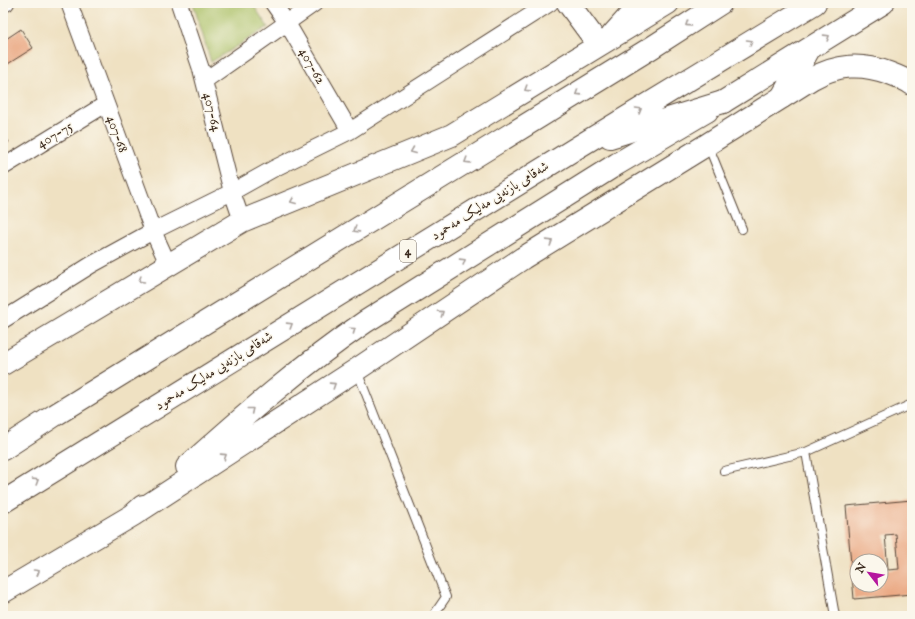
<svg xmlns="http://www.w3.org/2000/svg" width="915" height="619" font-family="'IM FELL English',Amiri,serif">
	<rect width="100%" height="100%" fill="#fbf7ec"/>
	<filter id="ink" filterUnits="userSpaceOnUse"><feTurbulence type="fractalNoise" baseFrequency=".025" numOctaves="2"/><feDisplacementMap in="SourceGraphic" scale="8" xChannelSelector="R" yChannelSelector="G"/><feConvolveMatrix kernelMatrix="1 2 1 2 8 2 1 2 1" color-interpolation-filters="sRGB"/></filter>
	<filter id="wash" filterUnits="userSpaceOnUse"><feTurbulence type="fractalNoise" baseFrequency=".012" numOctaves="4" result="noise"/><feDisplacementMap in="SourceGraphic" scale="16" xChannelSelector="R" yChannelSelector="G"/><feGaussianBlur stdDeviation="0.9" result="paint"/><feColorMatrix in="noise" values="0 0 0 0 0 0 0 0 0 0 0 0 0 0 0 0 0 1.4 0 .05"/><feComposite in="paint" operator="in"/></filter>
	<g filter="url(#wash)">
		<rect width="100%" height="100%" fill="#efe1c2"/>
		<!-- green -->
		<path fill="#a9bf64" stroke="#727441" d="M 193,3 L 252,3 L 268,27 L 211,62 Z"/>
		<g id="blocks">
			<!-- building -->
			<path fill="#e9a27a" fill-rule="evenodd" d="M 21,29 L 33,48 L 3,67 L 3,41 Z
				M 3,133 L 9,142 L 3,146 Z
				M 912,500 L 912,594 L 854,599 L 846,506 ZM 896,534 L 899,569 L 888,570 L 885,535 ZM 857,561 L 881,561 L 881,585 L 857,585 Z"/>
		</g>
	</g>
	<g filter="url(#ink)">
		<use href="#blocks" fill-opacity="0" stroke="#564537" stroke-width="1"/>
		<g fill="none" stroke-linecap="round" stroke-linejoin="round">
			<defs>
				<path id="lane" d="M 708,145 L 742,229
					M 357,371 L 446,597 L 433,616
					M 806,452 L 835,616
					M 724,471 L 806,452 L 912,404"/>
				<path id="street" d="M 69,3 L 153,231 L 168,264
					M 179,3 L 201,69 L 232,192 L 242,221
					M 273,3 L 287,23 L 350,131
					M 3,4 L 6,3
					M 610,33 L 637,3
					M 204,81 L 315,3
					M 3,167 L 106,104
					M 3,320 L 91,265 L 153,231 L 232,192 L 273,169 L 350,131 L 550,3"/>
				<path id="secondary" d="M 568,3 L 599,45
					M 3,364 L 242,221 L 452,135 L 668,3
					M 187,467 C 244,416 302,365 365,322 L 617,164 L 707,111
					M 133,515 L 356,370 L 523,258 L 708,144 L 811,79 C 838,64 861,63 889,73 C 897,76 905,79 912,84
					M 3,592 L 133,515 L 143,506"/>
				<path id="primary" d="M 782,97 L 808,51
					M 723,102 L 883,3"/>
				<path id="highway" d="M 610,137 L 723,102
					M 3,449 L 55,415 L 651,48 L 721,3
					M 3,502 L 578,147 L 815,3"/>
			</defs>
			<!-- lane casing -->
			<use href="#lane" stroke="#564537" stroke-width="10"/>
			<!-- street casing -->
			<use href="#street" stroke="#564537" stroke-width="18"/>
			<!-- secondary casing -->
			<use href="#secondary" stroke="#564537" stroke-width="24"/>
			<!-- primary casing -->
			<use href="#primary" stroke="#564537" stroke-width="24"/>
			<!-- highway casing -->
			<use href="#highway" stroke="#564537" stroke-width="24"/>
			<!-- lane -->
			<use href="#lane" stroke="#fff" stroke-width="8"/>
			<!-- street -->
			<use href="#street" stroke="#fff" stroke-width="16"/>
			<!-- secondary -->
			<use href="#secondary" stroke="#fff" stroke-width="22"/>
			<!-- primary -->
			<use href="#primary" stroke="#fff" stroke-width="22"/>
			<!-- highway -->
			<use href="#highway" stroke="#fff" stroke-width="22"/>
		</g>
		<!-- one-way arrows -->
		<defs><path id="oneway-chevron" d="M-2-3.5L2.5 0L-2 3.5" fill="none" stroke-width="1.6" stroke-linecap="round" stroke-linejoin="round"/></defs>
		<g stroke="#a79f9a">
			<use href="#oneway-chevron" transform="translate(688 24) rotate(147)"/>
			<use href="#oneway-chevron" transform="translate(827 37) rotate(-32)"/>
			<use href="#oneway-chevron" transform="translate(750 42) rotate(-31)"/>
			<use href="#oneway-chevron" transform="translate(527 89) rotate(148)"/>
			<use href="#oneway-chevron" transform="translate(578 93) rotate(148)"/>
			<use href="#oneway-chevron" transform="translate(639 110) rotate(-31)"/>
			<use href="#oneway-chevron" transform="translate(413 151) rotate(158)"/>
			<use href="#oneway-chevron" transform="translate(467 161) rotate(148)"/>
			<use href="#oneway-chevron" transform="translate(293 201) rotate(158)"/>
			<use href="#oneway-chevron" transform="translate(356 230) rotate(148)"/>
			<use href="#oneway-chevron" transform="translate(550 242) rotate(-32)"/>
			<use href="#oneway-chevron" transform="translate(463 261) rotate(-32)"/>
			<use href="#oneway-chevron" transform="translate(141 280) rotate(149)"/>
			<use href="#oneway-chevron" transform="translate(441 313) rotate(-34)"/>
			<use href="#oneway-chevron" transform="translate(290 325) rotate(-32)"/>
			<use href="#oneway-chevron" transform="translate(353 330) rotate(-35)"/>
			<use href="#oneway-chevron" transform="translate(333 385) rotate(-33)"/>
			<use href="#oneway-chevron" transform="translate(251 410) rotate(-39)"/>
			<use href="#oneway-chevron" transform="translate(224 456) rotate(-33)"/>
			<use href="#oneway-chevron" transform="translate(36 481) rotate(-32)"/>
			<use href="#oneway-chevron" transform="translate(37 572) rotate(-31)"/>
		</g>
	</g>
	<g text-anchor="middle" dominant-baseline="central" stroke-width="3" stroke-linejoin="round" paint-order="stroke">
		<!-- shield labels -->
		<rect fill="#fbf7ec" stroke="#75685c" stroke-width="1" x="400" y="240" width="16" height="22" rx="3"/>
		<g font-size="13" font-weight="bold" fill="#3b2a1e">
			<text x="408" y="251">4</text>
		</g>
		<!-- street labels -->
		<g font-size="14" fill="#3b2a1e" stroke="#fbf7ec">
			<text transform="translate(312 66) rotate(60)">407-62</text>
			<text transform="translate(212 112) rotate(76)">407-64</text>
			<text transform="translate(117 134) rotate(70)">407-68</text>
			<text transform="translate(55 135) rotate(-31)">407-75</text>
			<text transform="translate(490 201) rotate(-32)">شەقامی بازنەیی مەلیک مەحمود</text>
			<text transform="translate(214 371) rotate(-32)">شەقامی بازنەیی مەلیک مەحمود</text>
		</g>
	</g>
	<!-- margin -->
	<rect width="915" height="619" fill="none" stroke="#fbf7ec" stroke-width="16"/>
	<!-- north arrow -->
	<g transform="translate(869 573) rotate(301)"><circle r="19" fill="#fbf7ec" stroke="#aea59a"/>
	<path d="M0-3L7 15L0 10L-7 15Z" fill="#b5179e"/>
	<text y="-6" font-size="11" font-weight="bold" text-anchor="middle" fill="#3b2a1e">N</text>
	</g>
</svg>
